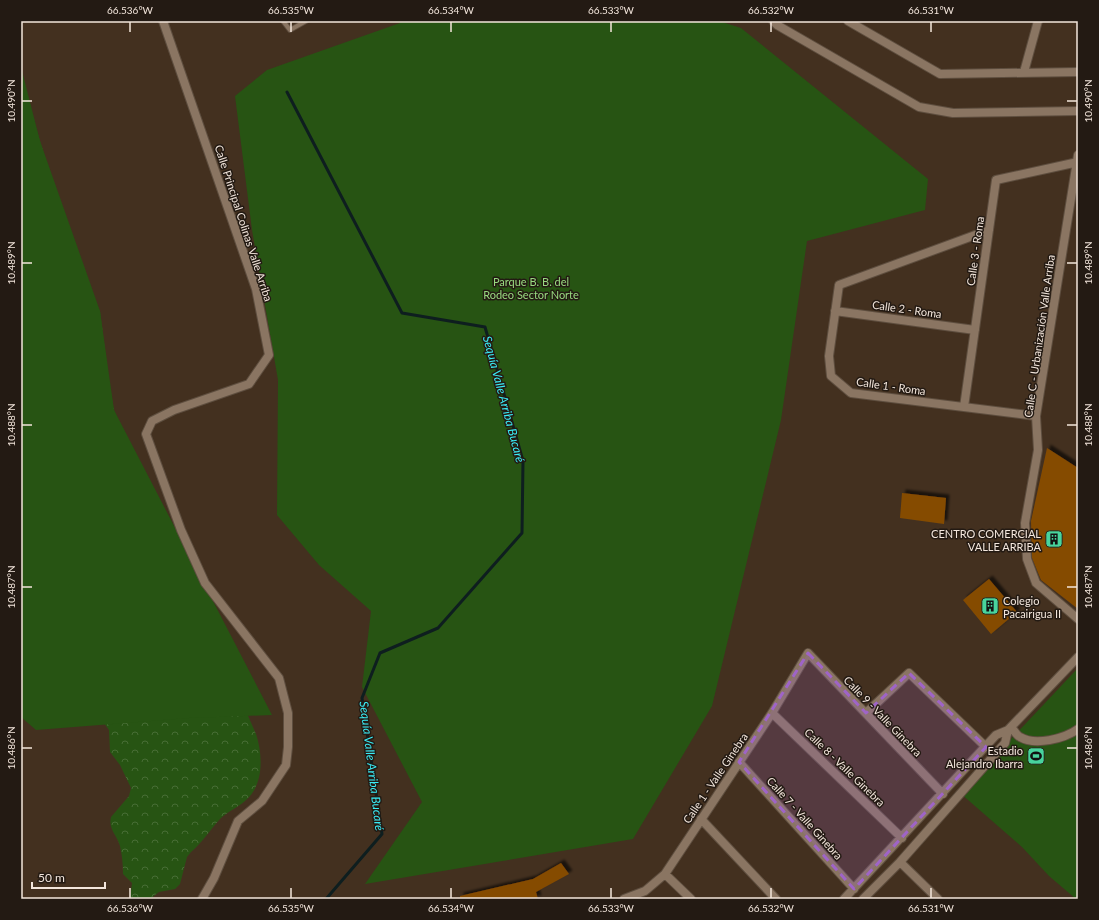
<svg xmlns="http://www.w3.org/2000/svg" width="1099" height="920" font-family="Lato,sans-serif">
	<defs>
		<pattern id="forest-crowns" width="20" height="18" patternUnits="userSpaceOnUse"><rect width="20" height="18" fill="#275413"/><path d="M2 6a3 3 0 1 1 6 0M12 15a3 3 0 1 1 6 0" fill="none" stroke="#476d35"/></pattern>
		<filter id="shadow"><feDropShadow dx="3.5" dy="-3.5" stdDeviation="1" flood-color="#0009"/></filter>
	</defs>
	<rect width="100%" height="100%" fill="#43301f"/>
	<!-- forest -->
	<path fill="url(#forest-crowns)" d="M 21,77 L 46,161 L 90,295 L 100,311 L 108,375 L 114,410 L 256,734 C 263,755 264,786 245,801 C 237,808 227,812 220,819 C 210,830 202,843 191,852 L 187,857 L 180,884 L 175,889 L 159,892 L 150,899 L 130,899 L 132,883 L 123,874 C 123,864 122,855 120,846 C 117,835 108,829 111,817 L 129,796 L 131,788 L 120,765 L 110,752 L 109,730 L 104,723 Z"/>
	<!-- park -->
	<path fill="#275413" d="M 399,21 L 719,21 L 741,28 L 928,179 L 925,210 L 807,241 L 781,420 L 712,706 L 633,839 L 365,884 L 422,802 L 362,687 L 371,611 L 319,565 L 277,515 L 278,380 L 252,230 L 235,96 L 267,70 L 400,23 Z
		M 21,67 L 40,141 L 100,311 L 114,410 L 272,715 L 189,718 L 36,730 L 21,717 Z
		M 1078,668 L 1078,899 L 1076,899 L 1049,876 L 1022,847 L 960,793 Z"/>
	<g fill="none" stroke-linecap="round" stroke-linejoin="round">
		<!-- stream -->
		<path stroke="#0e1e1f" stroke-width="3" d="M 287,92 L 402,313 L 485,327 L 523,461 L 522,533 L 438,628 L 380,653 L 362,698 L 382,834 L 326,899"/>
	</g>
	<!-- building -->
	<path fill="#854b03" filter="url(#shadow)" d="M 1047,448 L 1078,468 L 1078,609 L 1041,580 L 1032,558 L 1031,521 Z
		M 902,493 L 946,498 L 944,524 L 900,518 Z
		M 989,579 L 1017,612 L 991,634 L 963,600 Z
		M 561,863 L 569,874 L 536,892 L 538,899 L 460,899 L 460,896 L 533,879 Z"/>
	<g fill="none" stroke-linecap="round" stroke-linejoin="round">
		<defs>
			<path id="service" d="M 283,21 L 290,30 L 306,21"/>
			<path id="minor" d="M 163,21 L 256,289 L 269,355 L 249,384 L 174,410 L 152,421 L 146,434 L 181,530 L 205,583 L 279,678 L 288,713 L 288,747 L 286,765 L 262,801 L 238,821 L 214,878 L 202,899
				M 773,21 L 777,25 L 919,107 L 953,113 L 1078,111
				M 848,21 L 940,74 L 1078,72
				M 1024,72 L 1038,21
				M 1078,155 L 1036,416 L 1038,450 L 1025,523 L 1027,559 L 1036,583 L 1078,619
				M 989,230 L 839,285 L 829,356 L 831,376 L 851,393 L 1036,416
				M 835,311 L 975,330
				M 964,407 L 996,180 L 1078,162
				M 772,713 L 902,838
				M 866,713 L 909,673 L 986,747
				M 1011,727 C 1014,730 1016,735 1020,737 C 1035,746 1064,739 1078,729
				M 739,762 L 854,889
				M 701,819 L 776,899
				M 900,862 L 938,899
				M 665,874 L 691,899
				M 624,899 L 645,891 L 665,874 L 772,713 L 808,653 L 943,794
				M 844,899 L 996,735 L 1008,730 L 1078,657
				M 863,899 L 900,862 L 1005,743 L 1008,730"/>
		</defs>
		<!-- service casing -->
		<use href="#service" stroke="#5e4e3f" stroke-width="6"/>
		<!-- minor casing -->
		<use href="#minor" stroke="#5e4e3f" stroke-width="10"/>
		<!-- service -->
		<use href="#service" stroke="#8a7562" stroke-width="4"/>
		<!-- minor -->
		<use href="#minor" stroke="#8a7562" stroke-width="8"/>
	</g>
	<!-- marked area -->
	<path fill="#9f64c8" fill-opacity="0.2" stroke="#9f64c8" stroke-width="3" stroke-dasharray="8 5" stroke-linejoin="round" d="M 808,653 L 866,713 L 909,673 L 986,747 L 854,889 L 739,762 Z"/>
	<!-- ticks -->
	<path fill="none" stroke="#f3e6dc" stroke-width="1.5" d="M 130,22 L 130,32M 291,22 L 291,32M 451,22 L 451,32M 611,22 L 611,32M 771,22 L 771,32M 931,22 L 931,32M 22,101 L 32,101M 1067,101 L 1077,101M 22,263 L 32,263M 1067,263 L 1077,263M 22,425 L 32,425M 1067,425 L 1077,425M 22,587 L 32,587M 1067,587 L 1077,587M 22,748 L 32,748M 1067,748 L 1077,748M 130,888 L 130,898M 291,888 L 291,898M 451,888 L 451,898M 611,888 L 611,898M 771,888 L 771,898M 931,888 L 931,898"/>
	<!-- icons -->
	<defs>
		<symbol id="building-square" viewBox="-11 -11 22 22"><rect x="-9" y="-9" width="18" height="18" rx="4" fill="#48d49d" stroke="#231a13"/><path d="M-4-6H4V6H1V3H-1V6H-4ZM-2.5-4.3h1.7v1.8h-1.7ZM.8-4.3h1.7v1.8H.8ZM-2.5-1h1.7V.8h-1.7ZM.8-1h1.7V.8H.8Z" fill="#111"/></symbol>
		<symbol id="stadium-square" viewBox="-11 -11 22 22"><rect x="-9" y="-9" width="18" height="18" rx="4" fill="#48d49d" stroke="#231a13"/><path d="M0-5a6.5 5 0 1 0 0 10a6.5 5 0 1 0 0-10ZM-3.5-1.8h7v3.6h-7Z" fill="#111"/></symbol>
	</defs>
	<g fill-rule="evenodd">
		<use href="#building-square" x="1044" y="529" width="20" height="20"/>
		<use href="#building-square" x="980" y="596" width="20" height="20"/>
		<use href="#stadium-square" x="1026" y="746" width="20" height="20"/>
	</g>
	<g text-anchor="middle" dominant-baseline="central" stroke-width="3" stroke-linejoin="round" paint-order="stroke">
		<!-- street labels -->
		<g font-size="11" fill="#f3e6dc" stroke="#231a13">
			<text transform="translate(244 223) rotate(72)">Calle Principal Colinas Valle Arriba</text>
			<text transform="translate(975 251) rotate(-82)">Calle 3 - Roma</text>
			<text transform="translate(907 309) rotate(8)">Calle 2 - Roma</text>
			<text transform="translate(1039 336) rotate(-82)">Calle C - Urbanización Valle Arriba</text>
			<text transform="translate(891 386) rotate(8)">Calle 1 - Roma</text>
			<text transform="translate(883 716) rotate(46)">Calle 9 - Valle Ginebra</text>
			<text transform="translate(845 767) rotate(44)">Calle 8 - Valle Ginebra</text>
			<text transform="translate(715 778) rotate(-56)">Calle 1 - Valle Ginebra</text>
			<text transform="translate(805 818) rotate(48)">Calle 7 - Valle Ginebra</text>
		</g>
		<!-- park labels -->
		<g font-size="11" fill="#98da80" stroke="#231a13">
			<text x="531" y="281">Parque B. B. del<tspan x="531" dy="13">Rodeo Sector Norte</tspan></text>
		</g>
		<!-- poi labels -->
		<g font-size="11" fill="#f3e6dc" stroke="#231a13" text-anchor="end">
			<text x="1041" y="533">CENTRO COMERCIAL<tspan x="1041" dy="13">VALLE ARRIBA</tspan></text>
			<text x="1003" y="600" text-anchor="start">Colegio<tspan x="1003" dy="13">Pacairigua II</tspan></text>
			<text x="1023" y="750">Estadio<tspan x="1023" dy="13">Alejandro Ibarra</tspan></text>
		</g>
		<!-- water labels -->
		<g font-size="12" font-style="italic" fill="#3aedf7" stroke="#231a13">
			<text transform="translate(504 399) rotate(75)">Sequía Valle Arriba Bucaré</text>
			<text transform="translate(372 766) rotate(83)">Sequía Valle Arriba Bucaré</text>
		</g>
	</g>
	<!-- border -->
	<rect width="1099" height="920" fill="none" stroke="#231a13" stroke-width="44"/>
	<!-- scale -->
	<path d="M32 882v6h73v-6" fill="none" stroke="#f3e6dc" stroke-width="2"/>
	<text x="38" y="882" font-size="12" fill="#f3e6dc" stroke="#231a13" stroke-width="3" paint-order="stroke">50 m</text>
	<rect x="22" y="22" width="1055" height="876" fill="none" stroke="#f3e6dc" stroke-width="1.5"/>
	<g font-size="10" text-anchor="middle" fill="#f3e6dc">
		<text x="130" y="14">66.536°W</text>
		<text x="291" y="14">66.535°W</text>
		<text x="451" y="14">66.534°W</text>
		<text x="611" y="14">66.533°W</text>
		<text x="771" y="14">66.532°W</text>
		<text x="931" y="14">66.531°W</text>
		<text transform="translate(11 101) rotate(-90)" y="4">10.490°N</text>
		<text transform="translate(1088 101) rotate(-90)" y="4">10.490°N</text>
		<text transform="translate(11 263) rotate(-90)" y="4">10.489°N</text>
		<text transform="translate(1088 263) rotate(-90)" y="4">10.489°N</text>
		<text transform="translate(11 425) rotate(-90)" y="4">10.488°N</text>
		<text transform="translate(1088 425) rotate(-90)" y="4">10.488°N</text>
		<text transform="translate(11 587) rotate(-90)" y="4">10.487°N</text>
		<text transform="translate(1088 587) rotate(-90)" y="4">10.487°N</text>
		<text transform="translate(11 748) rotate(-90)" y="4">10.486°N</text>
		<text transform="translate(1088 748) rotate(-90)" y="4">10.486°N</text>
		<text x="130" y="912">66.536°W</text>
		<text x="291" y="912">66.535°W</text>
		<text x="451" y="912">66.534°W</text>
		<text x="611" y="912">66.533°W</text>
		<text x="771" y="912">66.532°W</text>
		<text x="931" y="912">66.531°W</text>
	</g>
</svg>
